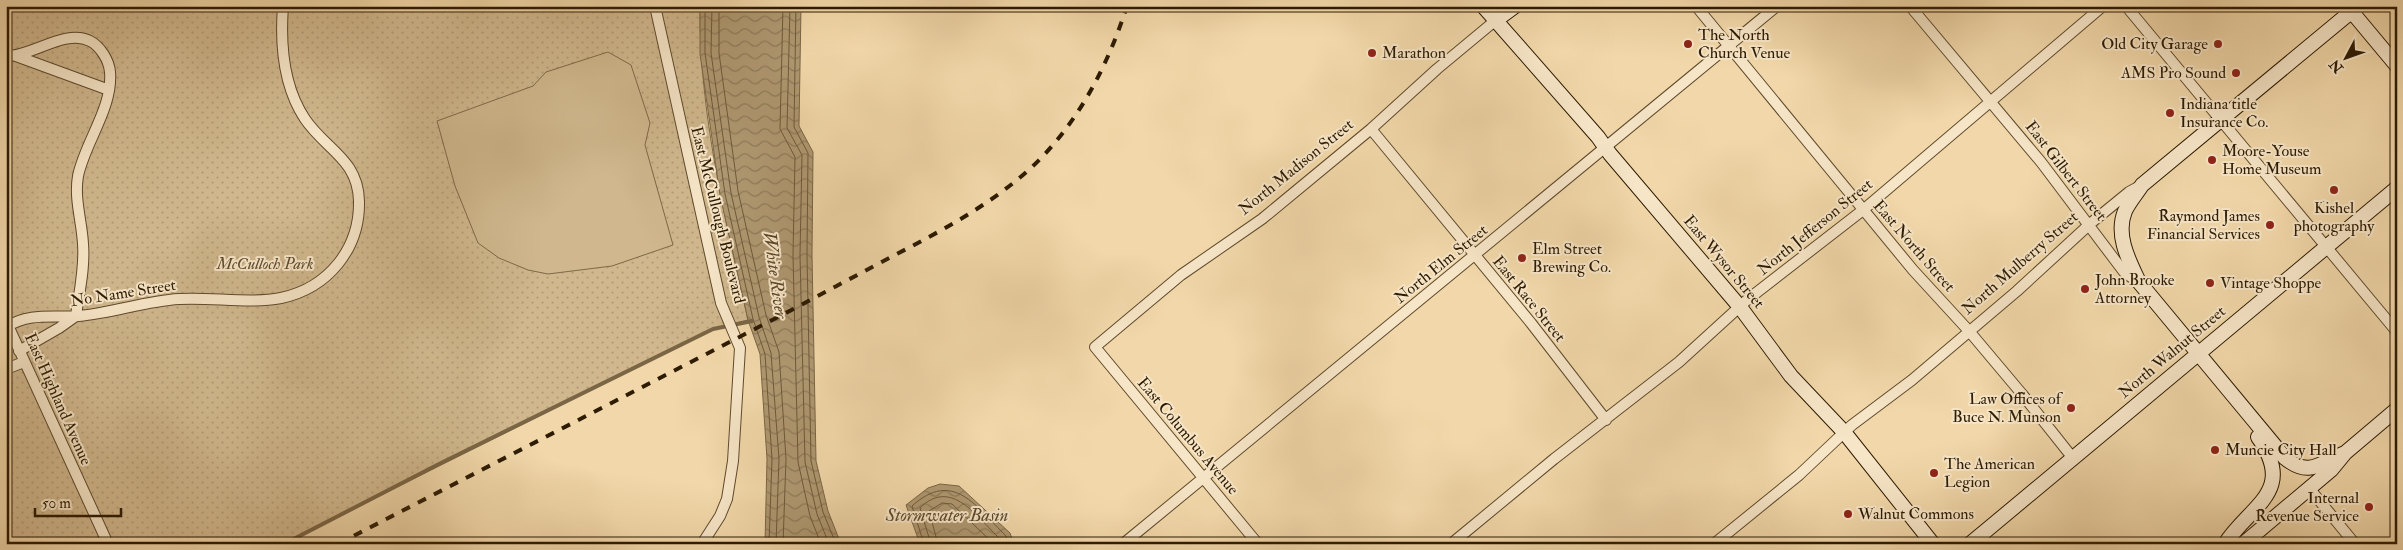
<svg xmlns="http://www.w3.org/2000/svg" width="2403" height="550" font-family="'IM FELL Double Pica',serif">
	<defs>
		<pattern id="park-dots" width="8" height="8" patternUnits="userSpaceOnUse" patternTransform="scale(1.25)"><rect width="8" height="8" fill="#d0b78d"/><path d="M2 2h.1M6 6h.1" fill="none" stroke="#b39d78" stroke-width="1.8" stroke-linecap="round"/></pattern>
		<pattern id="water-waves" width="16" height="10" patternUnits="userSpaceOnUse" patternTransform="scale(1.25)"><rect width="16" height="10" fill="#ae9770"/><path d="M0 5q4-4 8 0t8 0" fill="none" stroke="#8e7a5a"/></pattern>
	</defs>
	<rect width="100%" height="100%" fill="#f1d7a9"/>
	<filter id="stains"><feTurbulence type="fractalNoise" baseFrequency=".004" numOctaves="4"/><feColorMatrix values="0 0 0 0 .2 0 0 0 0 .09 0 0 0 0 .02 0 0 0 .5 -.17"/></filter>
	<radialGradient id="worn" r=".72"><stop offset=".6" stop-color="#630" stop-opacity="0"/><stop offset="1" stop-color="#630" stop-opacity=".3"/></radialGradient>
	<!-- park -->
	<path fill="url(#park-dots)" stroke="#7e6948" d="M 6,6 L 700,6 C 699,113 725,217 748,320 L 713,329 L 283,544 L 6,544 Z"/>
	<!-- garden -->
	<path fill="#d0b78d" stroke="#7e6948" d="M 608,52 L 631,65 L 650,123 L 645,145 L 673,245 L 612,266 L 548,274 L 528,270 L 499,258 L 478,243 L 455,186 L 437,121 L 533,86 L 546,72 Z"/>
	<!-- water -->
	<path fill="url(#water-waves)" stroke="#7a6544" d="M 700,6 L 801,6 L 799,126 L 813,152 L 812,255 L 816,461 L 828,511 L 841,544 L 765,544 L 767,459 L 760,354 L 748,320 L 720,195 L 700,54 Z
		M 940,484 L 959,486 L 1010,533 L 1014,544 L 920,544 L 906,505 L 928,488 Z"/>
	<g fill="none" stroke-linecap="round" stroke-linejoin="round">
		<!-- shore -->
		<path stroke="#6e5939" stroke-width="1" d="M 705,6 L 705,53 L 725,194 L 753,319 L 765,354 L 772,459 L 769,544
			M 712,6 L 711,53 L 731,193 L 759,317 L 771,353 L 779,459 L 776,544
			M 719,6 L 719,53 L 738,191 L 766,315 L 779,352 L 786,459 L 783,544
			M 783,6 L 780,129 L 795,157 L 793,255 L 798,462 L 810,516 L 821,544
			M 790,6 L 787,128 L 802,155 L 800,255 L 805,462 L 817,514 L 829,544
			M 796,6 L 794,127 L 808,153 L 807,255 L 811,461 L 823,512 L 836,544
			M 924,544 L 912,506 C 953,469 976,506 1006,536 L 1009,544
			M 931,544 L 920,508 C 951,477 977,517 1000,539 L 1002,544
			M 938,544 L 929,511 L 942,503 L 952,504 L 994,544"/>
		<!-- stream -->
		<path stroke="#7a6544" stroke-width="4" d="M 284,544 L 439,464 L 713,329 L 752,321"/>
		<defs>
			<path id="street" d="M 655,6 L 721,303 L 740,348 L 733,461 L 727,499 L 720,516 L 702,544
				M 1696,6 L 1913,270 L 1969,331 L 2022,394 L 2072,457
				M 1910,6 L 2041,162 L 2124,272 L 2138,282
				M 2126,6 L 2397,332
				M 6,56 C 31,57 66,28 90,41 C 100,46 109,60 110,72 C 113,108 85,142 78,176 C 74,199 82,222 83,244 C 85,268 79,293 76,316 L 59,328 L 19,351
				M 16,56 L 109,90
				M 1371,129 L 1531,323 L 1606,420
				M 6,321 L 108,544
				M 6,327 C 30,312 53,318 79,316 C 113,313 145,301 179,299 C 212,297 250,304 281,298 C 328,288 360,249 359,201 C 358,159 325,149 305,119 C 283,86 280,45 283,6
				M 6,369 L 24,362
				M 2309,488 L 2355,544
				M 1123,544 L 1777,6
				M 1258,544 L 1095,347 L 1181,275 L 1262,219 L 1371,129 L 1437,69 L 1496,20
				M 1451,544 L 1554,459 L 1679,362 L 1747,300 L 1863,210 L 2103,6
				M 1714,544 L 1799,475 L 1852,425 L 1912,380 L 2017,291 L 2091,223 L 2129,192 L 2140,186"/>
			<path id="secondary" d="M 1483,6 L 1598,137 L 1610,154 L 1740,307 L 1791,376 L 1844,432 L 1933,544
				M 2347,6 L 2397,66
				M 1496,20 L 1515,6
				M 2345,453 C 2319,463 2310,478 2285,458 L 2139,282 C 2129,261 2115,235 2125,211 C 2129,202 2137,193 2142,185 L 2358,6
				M 1970,544 L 2397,188
				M 2225,544 C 2250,505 2297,492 2258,437
				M 2243,544 L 2331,470 L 2345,453 L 2397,409"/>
		</defs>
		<!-- street casing -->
		<use href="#street" stroke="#5e4a2c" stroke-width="12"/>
		<!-- secondary casing -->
		<use href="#secondary" stroke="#2d1b02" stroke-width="16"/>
		<!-- street -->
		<use href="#street" stroke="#f6e5c7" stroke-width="10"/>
		<!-- secondary -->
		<use href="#secondary" stroke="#f6e5c7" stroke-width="14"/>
		<!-- rail -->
		<path stroke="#2d1b02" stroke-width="4" stroke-dasharray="9 9" stroke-linecap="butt" d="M 338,544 C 485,468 633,392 780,316 C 818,296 855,276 893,256 C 943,230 992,204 1033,166 C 1079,122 1108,65 1127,6"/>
	</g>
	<!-- markers -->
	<g fill="#8f2418" stroke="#f6e5c7" stroke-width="2">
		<circle cx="1688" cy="44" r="5"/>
		<circle cx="2218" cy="44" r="5"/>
		<circle cx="1372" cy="53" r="5"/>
		<circle cx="2236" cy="73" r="5"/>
		<circle cx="2170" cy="113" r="5"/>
		<circle cx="2212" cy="160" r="5"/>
		<circle cx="2334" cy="190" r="5"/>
		<circle cx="2270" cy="225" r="5"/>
		<circle cx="1522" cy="258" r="5"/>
		<circle cx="2210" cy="283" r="5"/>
		<circle cx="2085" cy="289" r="5"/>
		<circle cx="2071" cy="408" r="5"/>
		<circle cx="2215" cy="450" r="5"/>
		<circle cx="1934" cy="473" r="5"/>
		<circle cx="2369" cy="507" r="5"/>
		<circle cx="1848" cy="514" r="5"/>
	</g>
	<g text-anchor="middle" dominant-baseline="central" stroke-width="4" stroke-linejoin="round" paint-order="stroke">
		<!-- poi labels -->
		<g font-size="16" fill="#2d1b02" stroke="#f6e5c7" text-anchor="start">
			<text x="1698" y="35">The North<tspan x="1698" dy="18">Church Venue</tspan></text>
			<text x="2208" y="44" text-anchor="end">Old City Garage</text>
			<text x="1382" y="53">Marathon</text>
			<text x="2226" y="73" text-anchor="end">AMS Pro Sound</text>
			<text x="2180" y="104">Indiana title<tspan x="2180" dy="18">Insurance Co.</tspan></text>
			<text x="2222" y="151">Moore-Youse<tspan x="2222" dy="18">Home Museum</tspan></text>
			<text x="2334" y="208" text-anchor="middle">Kishel<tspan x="2334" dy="18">photography</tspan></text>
			<text x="2260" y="216" text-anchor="end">Raymond James<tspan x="2260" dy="18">Financial Services</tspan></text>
			<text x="1532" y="249">Elm Street<tspan x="1532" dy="18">Brewing Co.</tspan></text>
			<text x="2095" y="280">John Brooke<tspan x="2095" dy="18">Attorney</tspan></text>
			<text x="2220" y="283">Vintage Shoppe</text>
			<text x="2061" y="399" text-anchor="end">Law Offices of<tspan x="2061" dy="18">Buce N. Munson</tspan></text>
			<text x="2225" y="450">Muncie City Hall</text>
			<text x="1944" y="464">The American<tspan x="1944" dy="18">Legion</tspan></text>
			<text x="2359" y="498" text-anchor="end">Internal<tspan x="2359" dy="18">Revenue Service</tspan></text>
			<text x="1858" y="514">Walnut Commons</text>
		</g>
		<!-- street labels -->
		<g font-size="16" fill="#2d1b02" stroke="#f6e5c7">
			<text transform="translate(1296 167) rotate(-39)">North Madison Street</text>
			<text transform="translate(2066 171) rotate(52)">East Gilbert Street</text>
			<text transform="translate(718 215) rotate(76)">East McCullough Boulevard</text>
			<text transform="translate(1815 227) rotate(-39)">North Jefferson Street</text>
			<text transform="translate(1914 246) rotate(49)">East North Street</text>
			<text transform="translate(1724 262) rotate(50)">East Wysor Street</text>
			<text transform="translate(2020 263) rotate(-41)">North Mulberry Street</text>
			<text transform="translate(1441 264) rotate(-39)">North Elm Street</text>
			<text transform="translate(123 293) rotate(-9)">No Name Street</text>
			<text transform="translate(1529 299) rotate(51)">East Race Street</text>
			<text transform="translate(2172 352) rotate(-40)">North Walnut Street</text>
			<text transform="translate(58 399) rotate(66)">East Highland Avenue</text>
			<text transform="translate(1188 436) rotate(50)">East Columbus Avenue</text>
		</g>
		<!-- park labels -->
		<g font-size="16" font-style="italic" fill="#5e4a2c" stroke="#f6e5c7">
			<text x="265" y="264">McCulloch Park</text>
		</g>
		<!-- water labels -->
		<g font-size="18" font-style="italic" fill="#5a4628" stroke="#f6e5c7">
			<text transform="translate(775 275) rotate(82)">White River</text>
			<text x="947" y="515">Stormwater Basin</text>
		</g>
	</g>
	<!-- margin -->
	<rect width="2403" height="550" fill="none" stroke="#f1d7a9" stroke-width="25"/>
	<rect x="8" y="8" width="2388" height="535" fill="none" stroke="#2d1b02" stroke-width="2.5"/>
	<rect x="12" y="12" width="2378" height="525" fill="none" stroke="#2d1b02"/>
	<!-- north arrow -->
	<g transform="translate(2346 58) rotate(229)" stroke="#f6e5c7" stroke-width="4" paint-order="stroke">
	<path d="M0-4L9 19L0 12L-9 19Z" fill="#2d1b02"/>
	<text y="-8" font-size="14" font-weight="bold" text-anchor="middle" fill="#2d1b02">N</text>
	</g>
	<!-- scale -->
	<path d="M35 508v8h86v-8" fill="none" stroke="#2d1b02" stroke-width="2.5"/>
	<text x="42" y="508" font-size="15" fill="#2d1b02" stroke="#f6e5c7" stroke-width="4" paint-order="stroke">50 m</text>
	<rect width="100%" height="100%" filter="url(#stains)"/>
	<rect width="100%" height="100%" fill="url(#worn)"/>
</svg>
